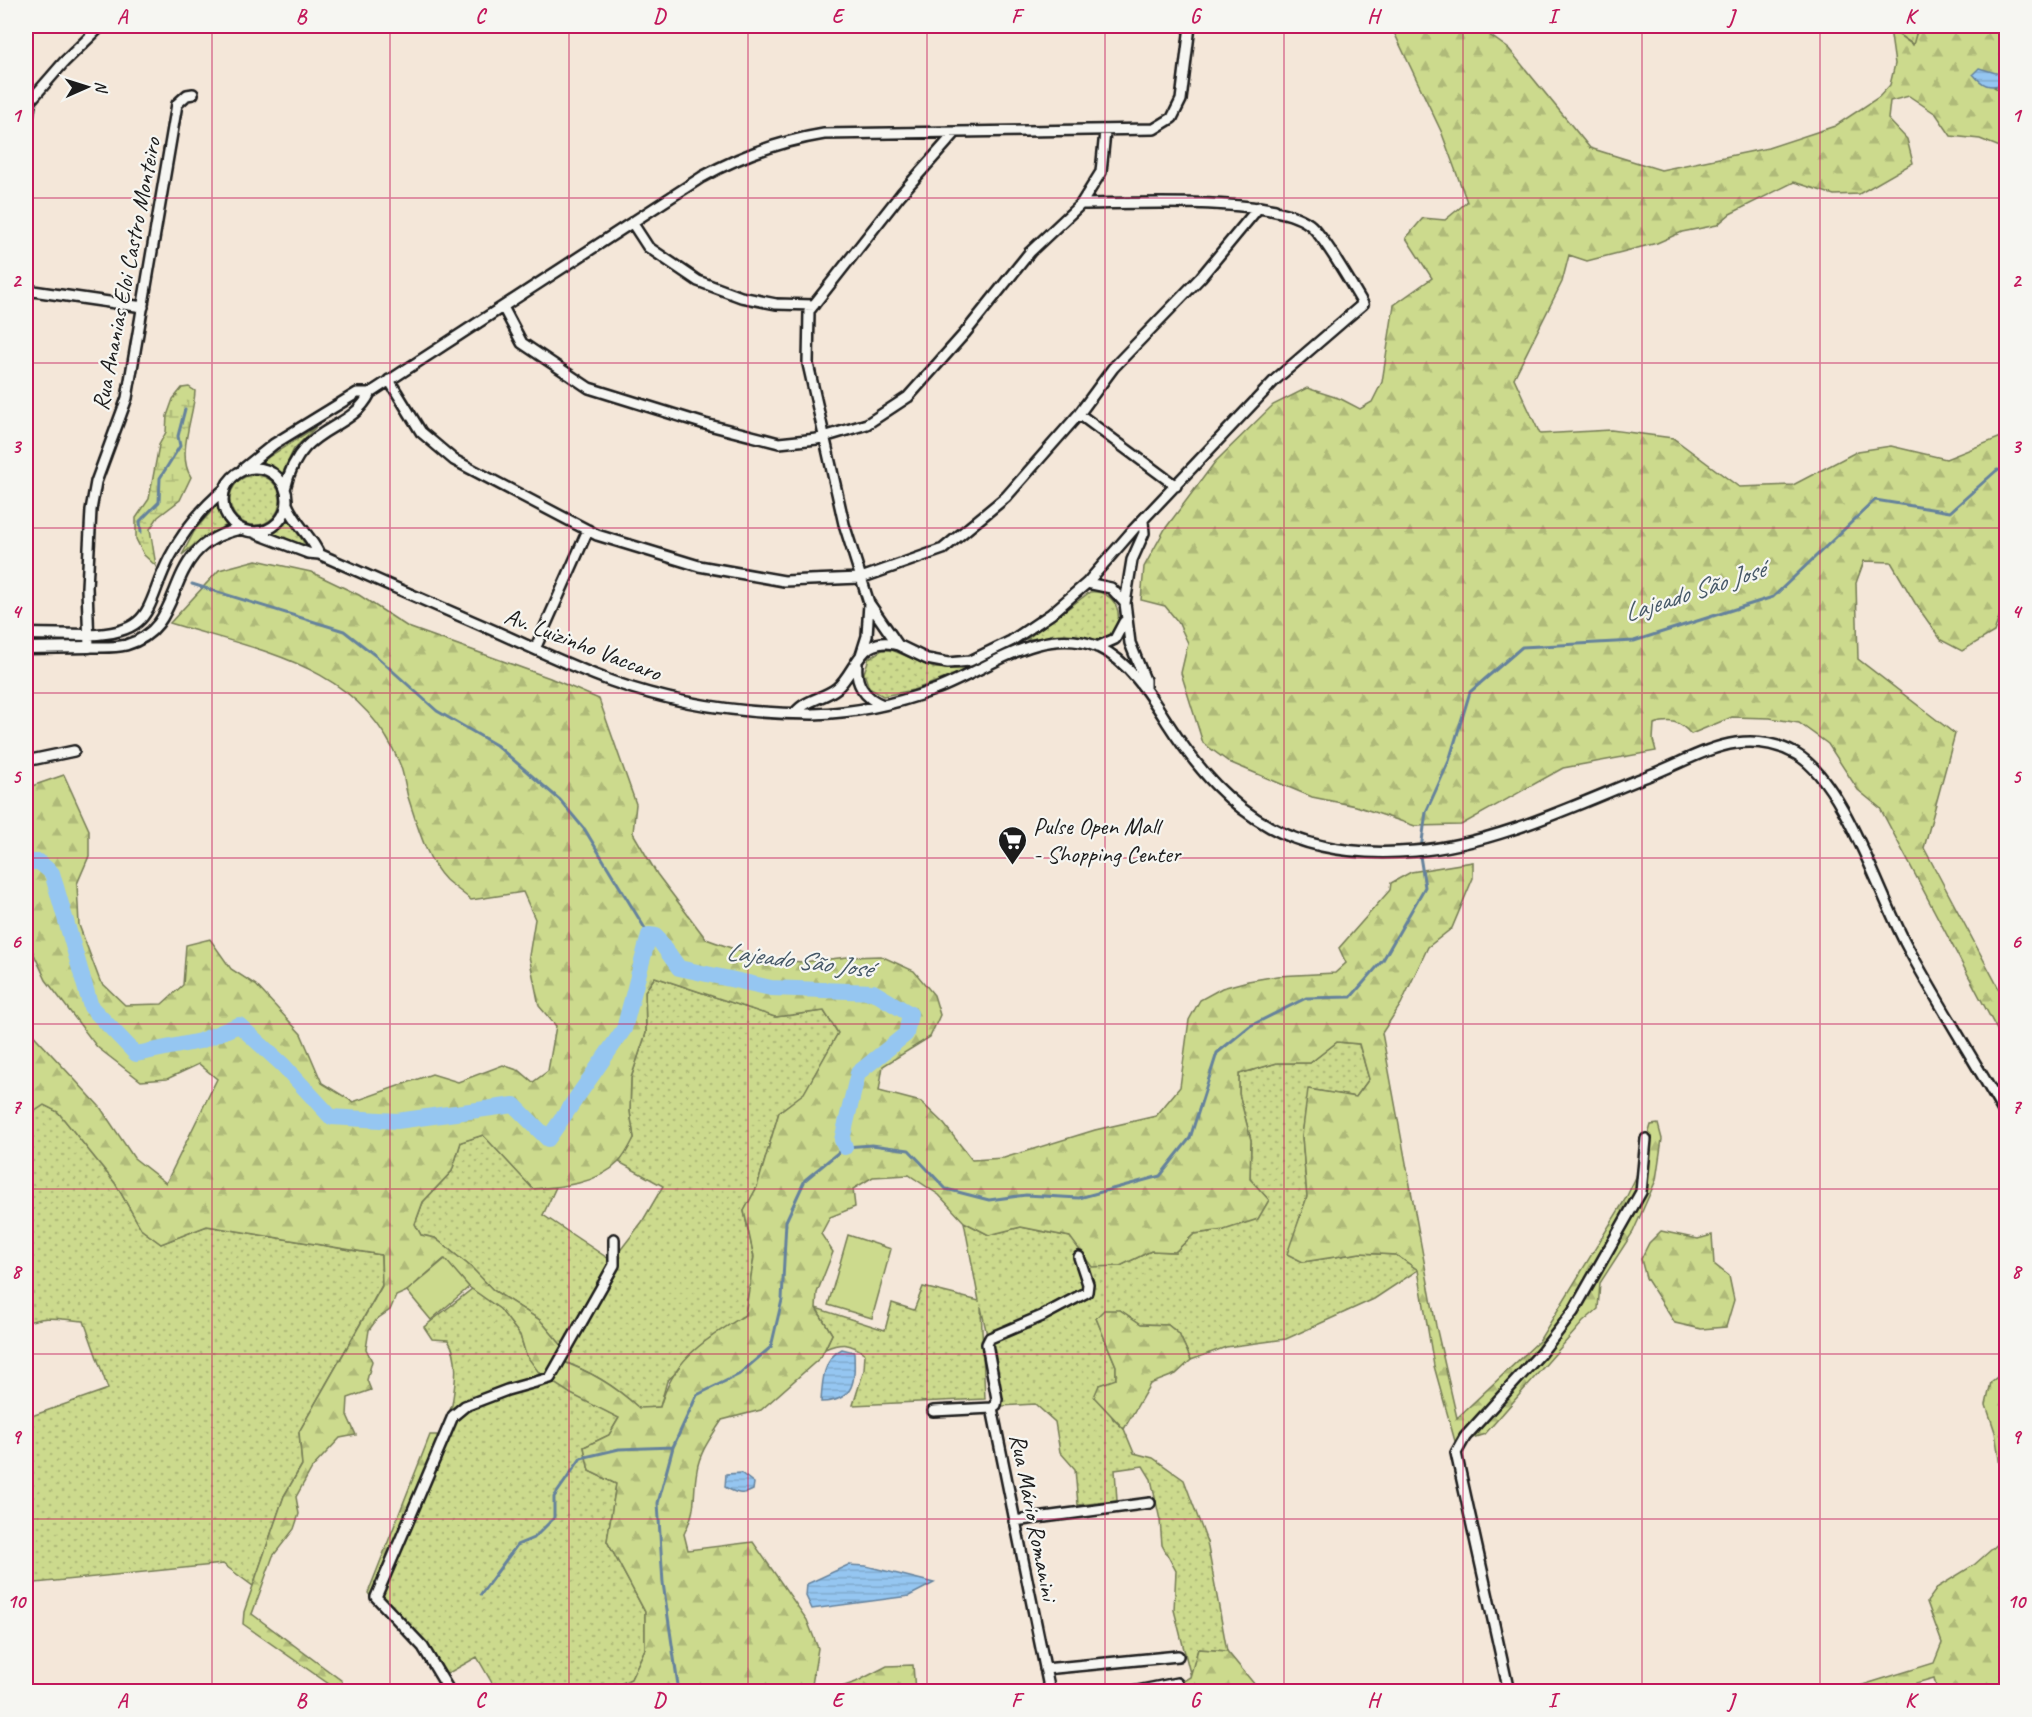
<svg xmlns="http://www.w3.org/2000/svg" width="2032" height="1717" font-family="Caveat,sans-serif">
	<defs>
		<pattern id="grass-dots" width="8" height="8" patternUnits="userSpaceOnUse" patternTransform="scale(1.5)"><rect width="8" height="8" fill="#ccda8d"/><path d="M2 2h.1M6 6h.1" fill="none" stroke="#afba79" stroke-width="1.8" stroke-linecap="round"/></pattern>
		<pattern id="forest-firs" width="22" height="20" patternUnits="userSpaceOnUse" patternTransform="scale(1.5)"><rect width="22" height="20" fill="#ccda8d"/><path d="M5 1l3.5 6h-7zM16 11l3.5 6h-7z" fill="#afba79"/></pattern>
		<pattern id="wetland-marsh" width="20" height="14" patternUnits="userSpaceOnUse" patternTransform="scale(1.5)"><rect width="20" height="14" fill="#ccda8d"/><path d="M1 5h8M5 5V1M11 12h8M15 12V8" fill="none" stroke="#afba79"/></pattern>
		<pattern id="water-rules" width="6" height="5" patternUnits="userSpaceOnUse" patternTransform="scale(1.5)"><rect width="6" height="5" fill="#95c6f1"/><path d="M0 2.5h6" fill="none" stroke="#80aace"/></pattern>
	</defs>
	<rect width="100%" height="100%" fill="#f4e7d9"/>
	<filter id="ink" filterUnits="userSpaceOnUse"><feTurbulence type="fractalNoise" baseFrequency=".0167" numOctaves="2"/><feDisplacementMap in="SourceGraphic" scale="12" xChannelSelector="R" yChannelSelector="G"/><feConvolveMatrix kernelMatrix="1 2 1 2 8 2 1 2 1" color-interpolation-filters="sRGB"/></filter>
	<g filter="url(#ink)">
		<!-- grass -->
		<path fill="url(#grass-dots)" stroke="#747b54" stroke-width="1.5" d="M 1885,26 L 1904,26 L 1917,31 L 1914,45 Z
			M 316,427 L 294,449 L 282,474 L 262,461 Z
			M230 500a25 25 0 1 1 50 0a25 25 0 1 1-50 0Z
			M 217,505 L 226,526 L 202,538 L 182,555 L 195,530 Z
			M 288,520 L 308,548 L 274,534 Z
			M 1090,592 C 1115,589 1128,618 1110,635 L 1094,641 L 1067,636 L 1027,639 Z
			M 882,650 L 892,650 L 934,668 L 968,670 L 913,690 L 883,696 L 869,688 L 864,673 L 869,658 Z
			M 655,977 L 775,1017 L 824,1011 L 838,1033 L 804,1094 L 779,1112 L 757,1187 L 744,1211 L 754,1257 L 745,1315 L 726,1328 L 667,1381 L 660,1407 L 639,1409 C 614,1385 590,1371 557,1359 L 563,1347 L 540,1320 L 493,1290 L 471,1267 L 435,1238 L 421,1235 L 415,1224 L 423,1202 L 452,1171 L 461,1142 L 483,1135 L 533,1188 L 556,1187 L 543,1215 L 612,1261 L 642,1222 L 663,1186 L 619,1162 L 634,1138 L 630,1112 L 631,1078 L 646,1033 L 645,991 Z
			M 1337,1042 L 1359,1044 L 1369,1079 L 1356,1097 L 1309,1089 L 1302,1136 L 1307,1197 L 1288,1254 L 1303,1262 L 1360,1253 L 1397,1255 L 1418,1270 L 1374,1299 L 1286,1339 L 1226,1347 L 1191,1360 L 1179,1334 L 1168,1325 L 1141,1324 L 1120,1310 L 1096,1318 L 1116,1366 L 1116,1380 L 1099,1385 L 1113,1419 L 1124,1429 L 1134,1453 L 1153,1458 L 1184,1480 L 1207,1542 L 1227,1651 L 1198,1649 L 1191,1677 L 1174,1610 L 1176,1571 L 1162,1545 L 1160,1520 L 1151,1479 L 1143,1466 L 1115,1470 L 1117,1501 L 1078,1505 L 1075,1469 L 1060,1452 L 1055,1422 L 1035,1404 L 1002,1406 L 981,1307 L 985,1399 L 853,1405 L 864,1370 L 865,1354 C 851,1343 842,1342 825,1349 L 832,1334 L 816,1308 L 885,1330 L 892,1303 L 914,1310 L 923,1287 L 979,1301 L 964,1222 L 989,1235 L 1021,1227 L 1071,1237 L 1120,1266 L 1151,1251 L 1175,1252 L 1194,1234 L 1224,1230 L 1269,1200 L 1250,1179 L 1251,1140 L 1239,1094 L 1239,1074 L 1277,1063 L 1310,1063 Z
			M 44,1105 L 58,1112 L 115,1183 L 142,1230 L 161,1244 L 207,1226 L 381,1255 L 382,1285 L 299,1432 L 302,1465 L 284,1496 L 253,1586 L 223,1564 L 26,1584 L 26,1418 L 108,1389 L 84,1321 C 63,1320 46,1314 26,1323 L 26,1117 Z
			M 472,1289 L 500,1309 L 520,1335 L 526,1355 L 547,1377 L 619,1418 L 609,1435 L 584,1447 L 589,1471 L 616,1484 L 607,1541 L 645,1612 L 645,1649 L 631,1679 L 607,1691 L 487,1691 L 492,1683 L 477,1657 L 445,1675 C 426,1643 404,1620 373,1600 L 452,1405 C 455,1385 460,1358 448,1340 L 432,1339 L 424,1327 Z"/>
		<!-- forest -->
		<path fill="url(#forest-firs)" stroke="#747b54" stroke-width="1.5" fill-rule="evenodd" d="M 1391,26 L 1477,26 L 1509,49 L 1590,148 L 1661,170 L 1768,148 L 1835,126 L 1879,97 L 1890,85 L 1895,64 L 1890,29 L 1913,45 L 1917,31 L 1923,26 L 2003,26 L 2006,28 L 2003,84 L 1994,87 L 2006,94 L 2006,154 L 2005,149 L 1980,139 L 1951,136 L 1936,114 L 1909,96 L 1890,101 L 1888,119 L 1907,139 L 1913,163 L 1859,194 L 1834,195 L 1794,182 L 1730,214 L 1717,225 L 1682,232 L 1657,243 L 1587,261 L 1569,255 L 1562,282 L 1514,378 L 1540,434 L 1611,430 L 1673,438 L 1739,487 L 1793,485 L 1858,451 L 1891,446 L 1946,459 L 2006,435 L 2006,598 L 1994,632 L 1962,651 L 1941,640 L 1915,603 L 1891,562 L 1864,561 L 1856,583 L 1858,659 L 1955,734 L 1924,848 L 2006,1002 L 2006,1047 L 1880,808 L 1858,790 L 1828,744 L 1799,723 L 1770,718 L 1732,717 L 1691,734 C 1679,721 1671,719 1654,724 L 1653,740 L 1656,751 L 1563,768 L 1461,825 L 1415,826 L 1356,806 L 1312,797 L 1229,762 L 1203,743 L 1181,673 L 1188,643 L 1178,622 L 1165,606 L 1141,600 L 1144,567 L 1165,529 L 1215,462 L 1273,405 L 1307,388 L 1341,399 L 1360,409 L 1372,402 L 1382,382 L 1394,305 L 1432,278 L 1406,238 L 1423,218 L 1445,220 L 1467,202 L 1441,131 Z
			M 256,560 L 311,572 L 359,595 L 408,627 L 550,678 L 599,699 L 636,804 L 633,833 L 657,874 L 706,939 L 762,959 L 803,962 L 848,957 L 881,956 L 914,971 L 934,995 L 940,1015 L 930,1037 L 883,1066 L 879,1091 L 921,1102 L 944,1124 L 972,1160 L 1004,1158 L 1095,1130 L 1156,1116 L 1180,1087 L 1189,1020 L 1200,1000 L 1222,988 L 1248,981 L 1277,976 L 1335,973 L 1346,963 L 1339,948 L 1390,890 L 1391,883 L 1411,872 L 1473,862 L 1473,878 L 1452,928 L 1428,947 L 1401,1004 L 1382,1033 L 1436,1326 L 1457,1418 L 1539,1341 L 1626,1198 L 1636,1177 L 1651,1125 L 1658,1124 L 1662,1139 L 1656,1180 L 1633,1232 L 1600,1283 L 1598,1309 L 1583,1322 L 1485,1434 L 1466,1440 L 1458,1452 L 1434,1366 L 1418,1270 L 1396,1255 L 1360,1253 L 1303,1262 L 1287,1254 L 1307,1197 L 1302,1136 L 1308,1089 L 1356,1097 L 1369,1079 L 1359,1044 L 1337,1042 L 1310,1063 L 1277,1063 L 1239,1074 L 1239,1094 L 1251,1140 L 1250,1179 L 1269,1200 L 1258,1219 L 1224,1230 L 1194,1234 L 1175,1252 L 1151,1251 L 1120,1266 L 1092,1267 L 1070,1237 L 1021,1227 L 989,1235 L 964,1222 L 939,1195 L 909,1175 L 873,1177 L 853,1189 L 855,1207 L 830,1217 L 821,1234 L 833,1252 L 817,1293 L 816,1308 L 832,1334 L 821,1357 L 761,1410 L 722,1420 C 712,1436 700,1451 697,1470 C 692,1498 698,1506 684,1534 L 688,1550 L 753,1542 L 807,1620 L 818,1648 L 811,1691 L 830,1691 L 856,1682 L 887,1666 L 913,1665 L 915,1691 L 607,1691 L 631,1679 L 645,1649 L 645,1612 L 607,1541 L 616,1484 L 589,1471 L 584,1447 L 609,1435 L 619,1418 L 571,1394 L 540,1374 L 526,1355 L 520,1335 L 500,1309 L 469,1287 L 444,1259 L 407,1291 L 396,1296 L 390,1310 L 377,1319 L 369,1330 L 366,1349 L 372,1361 L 367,1380 L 371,1390 L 348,1398 L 347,1415 L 356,1435 L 340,1438 L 312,1468 L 296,1497 L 299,1514 L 294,1529 L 273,1556 L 252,1614 L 342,1681 L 343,1691 L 339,1691 L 243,1624 L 244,1612 L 284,1496 L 302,1465 L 299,1432 L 382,1286 L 381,1255 L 207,1226 L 161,1244 L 142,1230 L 115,1183 L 58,1112 L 44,1105 L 26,1117 L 26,1027 L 100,1107 L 134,1158 L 166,1183 L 217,1079 L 199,1064 L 167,1079 L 141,1081 L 97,1047 L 46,980 L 26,937 L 26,788 L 64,775 L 89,830 L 89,856 L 77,884 L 79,925 L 100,981 L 125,1005 L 162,1004 L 183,985 L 186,945 L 210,939 L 231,969 L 256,985 L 301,1034 L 322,1083 L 353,1102 L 432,1074 L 458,1082 L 503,1065 L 520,1071 L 533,1082 L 548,1071 L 556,1026 L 539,1006 L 529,956 L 535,919 L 523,892 L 471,900 C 463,893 454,887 446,880 C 426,860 417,824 408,797 C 405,786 404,773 399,762 C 358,664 260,651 170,623 L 219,570 ZM 655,977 L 775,1017 L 824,1011 L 838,1033 L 804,1093 L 779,1112 L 757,1187 L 744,1211 L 754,1257 L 745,1315 C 704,1341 674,1357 660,1407 L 639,1408 C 614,1385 590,1371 558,1360 L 563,1347 L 540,1320 L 493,1290 L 471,1267 L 435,1238 L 421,1235 L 415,1224 L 423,1202 L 452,1171 L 461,1142 L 483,1135 L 533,1189 C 562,1187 597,1184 619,1162 C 625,1156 630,1146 634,1138 L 630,1112 L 631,1078 L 646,1033 L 645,991 Z
			M 1661,1231 L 1698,1239 L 1712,1235 L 1714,1264 L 1729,1276 L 1734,1300 L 1726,1327 L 1701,1329 L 1675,1323 L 1646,1278 L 1641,1259 L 1649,1243 Z
			M 1104,1310 L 1120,1310 L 1141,1324 L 1168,1325 L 1179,1334 L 1191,1360 L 1176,1374 L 1150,1384 L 1124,1429 L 1094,1397 L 1099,1385 L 1116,1379 L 1116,1366 L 1096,1318 Z
			M 2006,1370 L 2006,1677 L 1996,1688 L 1989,1691 L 1937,1691 L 1934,1678 L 1916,1683 L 1916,1691 L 1907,1691 L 1904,1684 L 1883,1691 L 1840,1692 L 1934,1663 L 1942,1643 L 1927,1602 L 1938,1587 L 1974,1565 L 2000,1542 L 2005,1501 L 1995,1432 L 1986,1405 L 1991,1382 Z
			M 430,1435 L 437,1435 L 438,1439 L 373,1600 L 368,1593 Z
			M 1198,1649 L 1227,1651 L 1260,1691 L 1166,1692 L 1190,1677 Z"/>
		<!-- wetland -->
		<path fill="url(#wetland-marsh)" stroke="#747b54" stroke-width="1.5" d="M 189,387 L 195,391 C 194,417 176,454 191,477 L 180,500 L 158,517 L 150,529 L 156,566 L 144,555 L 136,539 L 136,518 L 149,499 L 159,445 L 166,432 L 167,416 L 173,399 L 182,388 Z"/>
		<!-- garden -->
		<path fill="#ccda8d" stroke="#747b54" stroke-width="1.5" d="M 848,1235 L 891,1249 L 872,1318 L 828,1305 Z
			M 445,1259 L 469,1287 L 431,1320 L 407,1291 Z"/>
		<!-- water -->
		<path fill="url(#water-rules)" stroke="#65829c" stroke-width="1.5" d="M 1979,68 L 2006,76 L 2003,84 C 1989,89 1982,85 1973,74 Z
			M 842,1349 L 854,1352 C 855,1380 856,1401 821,1402 C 822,1383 823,1358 842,1349 Z
			M 741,1473 L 754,1483 L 753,1490 C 743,1496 735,1493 725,1487 L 726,1474 Z
			M 848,1565 L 866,1566 L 934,1583 L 909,1596 L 812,1609 L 806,1596 L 807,1584 Z"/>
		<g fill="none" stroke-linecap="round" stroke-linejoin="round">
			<!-- stream -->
			<path stroke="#65829c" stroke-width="3" d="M 141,532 L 140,521 L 159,502 L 160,478 L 180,446 L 178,436 L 185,409
				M 192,584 L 344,631 L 376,656 L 437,711 L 496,745 L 560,800 L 585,830 L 649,935
				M 481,1594 L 517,1545 L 534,1538 L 554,1518 L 554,1497 L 581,1458 L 619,1449 L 673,1447
				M 679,1692 L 663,1583 L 658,1503 L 673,1447 L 697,1395 L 738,1375 L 771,1347 L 782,1300 L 786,1221 L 805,1180 L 845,1147 L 872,1145 L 909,1150 L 946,1189 L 989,1200 L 1026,1195 L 1079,1198 L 1160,1176 L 1190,1138 L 1217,1053 L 1250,1026 L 1306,998 L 1351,997 L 1383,960 L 1425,887 L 1420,856 L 1426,812 L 1449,761 L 1470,692 L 1522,647 L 1634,641 L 1773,597 L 1875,500 L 1950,512 L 1997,470 L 2006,471"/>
			<!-- river -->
			<path stroke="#95c6f1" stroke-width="16" d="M 26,862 L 39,862 L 52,873 L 91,1007 L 136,1054 L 200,1041 L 239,1025 L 283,1065 L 331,1117 L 397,1121 L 514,1105 L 548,1139 L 624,1029 L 649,935 L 656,936 L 679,968 L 771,988 L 873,992 L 910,1014 L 906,1034 L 858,1073 L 842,1140 L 845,1147"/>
			<defs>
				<path id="minor" d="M 193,94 L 187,95 L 177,104 L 127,398 L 96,482 L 91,510 L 87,587 L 89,647 C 101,647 114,648 126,645 C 192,626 157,547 240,529
					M 26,127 L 31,100 L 64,62 L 101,26
					M 633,224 L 648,247 L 698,281 L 741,297 L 776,304 L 814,305
					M 26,290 L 143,307
					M 503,307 L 522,343 L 589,388 L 705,424 L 779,443 L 817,439 L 867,424 L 908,397 L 965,333 L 1030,252 L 1081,204 L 1101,172 L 1105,132
					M 389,380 L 421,432 L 454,460 L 597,535 L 699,566 L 784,581 L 861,578 L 943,549 L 1006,497 L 1079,414 L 1113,368 L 1201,277 L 1259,207 L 1275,210
					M 1079,414 L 1176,486
					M223 500a32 32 0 1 1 64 0a32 32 0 1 1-64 0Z
					M 243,469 L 274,444 L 357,393 L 370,393
					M 285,489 C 300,422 349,435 370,393 L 702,177 C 740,156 781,141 824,134 L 1154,129 L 1172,118 L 1181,100 L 1190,26
					M 287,504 C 296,525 312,537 319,554
					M 1143,521 L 1144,533 L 1132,560 L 1125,603 L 1130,643 L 1145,680 L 1145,689
					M 255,533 L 308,553 L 319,554 C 375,579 432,604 488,628 C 529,646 569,666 611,681 C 675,704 746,714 813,714 C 854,713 896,704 934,690 C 986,671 1041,623 1098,647 C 1129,661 1150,695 1167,722 C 1230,820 1296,861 1415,851 C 1496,844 1575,805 1650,775 C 1677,765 1707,747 1736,743 C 1757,740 1778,744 1796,754 C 1844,781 1880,897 1908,948 C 1939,1005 1974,1060 2006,1116
					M 1087,583 L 1111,588 L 1125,603
					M 869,603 L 898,645 L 927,659 L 948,663 L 970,661 L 1011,641 L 1051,614 L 1087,583 L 1134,529 L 1276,379 L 1363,304 C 1353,287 1323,234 1309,224 C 1273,196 1130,204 1081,204
					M 89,635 C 156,633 145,605 170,557 C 184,530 202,508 225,489
					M 1097,647 L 1115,639 L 1124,622
					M 535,649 L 588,530
					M 861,655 L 867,636 L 869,603 L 844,524 L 808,364 L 809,311 L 901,194 L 955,133
					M 857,664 C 855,683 864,698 883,705
					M 796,712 C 805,700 825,698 837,688 C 850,677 856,656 870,647 C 879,642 889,642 898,645
					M 26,761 L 74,751
					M 992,1408 L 996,1405 L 997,1399 L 987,1344 L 990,1338 L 1042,1316 L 1087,1292 L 1088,1284 L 1079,1257
					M 933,1411 L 992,1408 L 1050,1692
					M 1014,1521 L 1150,1503
					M 1045,1669 L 1178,1656
					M 450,1692 L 423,1647 L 376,1597 L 453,1416 L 465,1406 L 507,1390 L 550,1378 L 614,1265 L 614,1239
					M 1132,1692 L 1177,1683
					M 1509,1692 L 1456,1453 L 1465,1437 L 1541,1353 L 1573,1312 L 1641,1192 L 1646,1139"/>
				<path id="tertiary" d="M 26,634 L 89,635
					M 26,648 L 89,647"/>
			</defs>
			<!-- minor casing -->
			<use href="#minor" stroke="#1c1c1c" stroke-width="14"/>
			<!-- tertiary casing -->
			<use href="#tertiary" stroke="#1c1c1c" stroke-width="15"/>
			<!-- minor -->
			<use href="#minor" stroke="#f6f6f2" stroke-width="9"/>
			<!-- tertiary -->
			<use href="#tertiary" stroke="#f6f6f2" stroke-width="10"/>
		</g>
	</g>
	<!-- grid -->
	<path fill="none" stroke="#c2185b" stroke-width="1.5" stroke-opacity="0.55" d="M 212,26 L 212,1692M 390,26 L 390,1692M 569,26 L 569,1692M 748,26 L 748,1692M 927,26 L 927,1692M 1105,26 L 1105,1692M 1284,26 L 1284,1692M 1463,26 L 1463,1692M 1642,26 L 1642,1692M 1820,26 L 1820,1692M 26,198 L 2006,198M 26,363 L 2006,363M 26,528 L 2006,528M 26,693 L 2006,693M 26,858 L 2006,858M 26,1024 L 2006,1024M 26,1189 L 2006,1189M 26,1354 L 2006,1354M 26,1519 L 2006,1519"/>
	<!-- icons -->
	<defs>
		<symbol id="supermarket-pin" viewBox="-11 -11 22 30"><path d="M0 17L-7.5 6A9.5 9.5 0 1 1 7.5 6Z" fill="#1c1c1c" stroke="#f6f6f2"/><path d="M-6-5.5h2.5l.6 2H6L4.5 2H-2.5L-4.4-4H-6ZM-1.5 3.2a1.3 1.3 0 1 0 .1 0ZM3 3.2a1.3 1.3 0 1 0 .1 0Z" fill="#fff"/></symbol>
	</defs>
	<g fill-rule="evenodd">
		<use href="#supermarket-pin" x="996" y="824" width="33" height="45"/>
	</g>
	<g text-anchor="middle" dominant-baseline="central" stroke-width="4.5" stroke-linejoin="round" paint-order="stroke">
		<!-- street labels -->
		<g font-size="24" fill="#1c1c1c" stroke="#f6f6f2">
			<text transform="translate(126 274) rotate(-79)">Rua Ananias Eloi Castro Monteiro</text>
			<text transform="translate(583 644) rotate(21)">Av. Luizinho Vaccaro</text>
			<text transform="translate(1034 1517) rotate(79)">Rua Mário Romanini</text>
		</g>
		<!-- poi labels -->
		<g font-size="24" fill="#1c1c1c" stroke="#f6f6f2" text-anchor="start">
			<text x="1033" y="826">Pulse Open Mall<tspan x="1033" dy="28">- Shopping Center</tspan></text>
		</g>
		<!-- water labels -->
		<g font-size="26" font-style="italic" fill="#465867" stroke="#f6f6f2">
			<text transform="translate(1694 591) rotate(-18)">Lajeado São José</text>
			<text transform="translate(799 960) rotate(7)">Lajeado São José</text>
		</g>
	</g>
	<!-- margin -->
	<rect width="2032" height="1717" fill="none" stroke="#f6f6f2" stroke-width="66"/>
	<!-- north arrow -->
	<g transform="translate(87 87) rotate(87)" stroke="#f6f6f2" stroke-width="4.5" paint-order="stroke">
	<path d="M0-4.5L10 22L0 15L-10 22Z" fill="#1c1c1c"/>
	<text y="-9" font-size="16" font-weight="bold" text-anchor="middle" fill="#1c1c1c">N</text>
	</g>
	<rect x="33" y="33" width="1966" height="1651" fill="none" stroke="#c2185b" stroke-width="2"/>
	<g font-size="20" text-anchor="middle" font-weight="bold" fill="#c2185b">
		<text x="122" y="23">A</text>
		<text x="301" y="23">B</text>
		<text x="480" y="23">C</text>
		<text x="659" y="23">D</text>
		<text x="837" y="23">E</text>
		<text x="1016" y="23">F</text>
		<text x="1195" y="23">G</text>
		<text x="1373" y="23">H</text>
		<text x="1552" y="23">I</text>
		<text x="1731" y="23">J</text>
		<text x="1910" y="23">K</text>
		<text x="16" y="122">1</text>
		<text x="2016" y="122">1</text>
		<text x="16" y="287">2</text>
		<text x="2016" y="287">2</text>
		<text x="16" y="453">3</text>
		<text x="2016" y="453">3</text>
		<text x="16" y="618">4</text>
		<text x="2016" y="618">4</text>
		<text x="16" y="783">5</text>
		<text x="2016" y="783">5</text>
		<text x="16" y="948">6</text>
		<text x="2016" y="948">6</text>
		<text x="16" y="1113">7</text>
		<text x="2016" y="1113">7</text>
		<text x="16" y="1278">8</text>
		<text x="2016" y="1278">8</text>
		<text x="16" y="1443">9</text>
		<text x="2016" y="1443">9</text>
		<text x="16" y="1608">10</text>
		<text x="2016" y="1608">10</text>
		<text x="122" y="1707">A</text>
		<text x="301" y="1707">B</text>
		<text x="480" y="1707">C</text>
		<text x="659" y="1707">D</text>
		<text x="837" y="1707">E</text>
		<text x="1016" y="1707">F</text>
		<text x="1195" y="1707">G</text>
		<text x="1373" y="1707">H</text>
		<text x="1552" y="1707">I</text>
		<text x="1731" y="1707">J</text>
		<text x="1910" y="1707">K</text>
	</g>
</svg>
